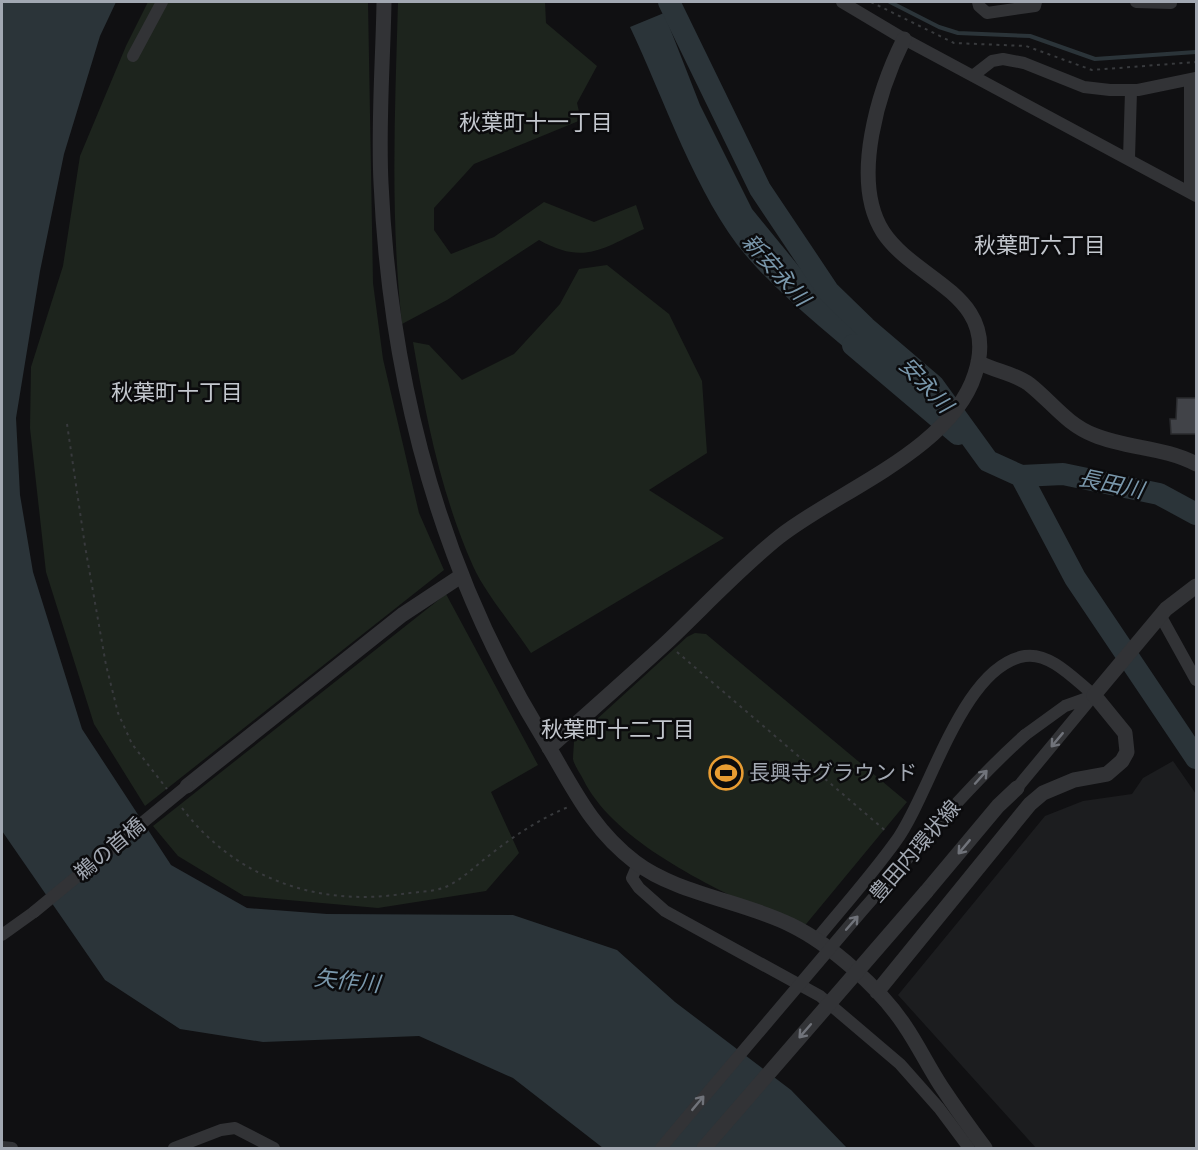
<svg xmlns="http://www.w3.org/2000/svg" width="1198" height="1150" font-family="'DM Sans','Noto Sans JP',sans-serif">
	<rect width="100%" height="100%" fill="#101012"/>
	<!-- built -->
	<path fill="#1c1d1f" d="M 1173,761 L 1196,794 L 1196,1148 L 1036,1148 L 898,995 L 1045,816 L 1083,801 L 1132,794 L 1143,778 Z"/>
	<!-- green -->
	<path fill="#1d241d" d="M 148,2 L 368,2 L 373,283 L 383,359 L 419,513 L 444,570 L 145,806 L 94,724 L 46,572 L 30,428 L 31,367 L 63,266 L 80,156 L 126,46 Z
		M 398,2 L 545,2 L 546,23 L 597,66 L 577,103 L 581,120 L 474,164 L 434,208 L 434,230 L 451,254 L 494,237 L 544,202 L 594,222 L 636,205 L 644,229 C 602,249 584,265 539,240 L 447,300 L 402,324 C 390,216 395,109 398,2 Z
		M 607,265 L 669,314 L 702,381 L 707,453 L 649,490 L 724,538 L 531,653 C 514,627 485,593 473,566 C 441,494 426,418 413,342 L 429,345 L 462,380 L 514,354 L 560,304 L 579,269 Z
		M 446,594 L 538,765 L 491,792 L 519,853 L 486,891 L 378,908 L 244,896 L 178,856 L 153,826 Z
		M 695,633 L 706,634 L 907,802 L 802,929 C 734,897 617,849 583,779 C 580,773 574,765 573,759 C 573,753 574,746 574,740 L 687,637 Z"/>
	<!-- water -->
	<path fill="#2b3439" d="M 2,2 L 116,2 L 100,36 L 64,154 L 40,271 L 16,418 L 20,495 L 33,572 L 82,729 L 171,865 L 247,908 L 327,914 L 513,915 L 617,950 L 675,1002 L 791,1090 L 847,1148 L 603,1148 L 513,1078 L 419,1036 L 263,1042 L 180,1029 L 105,980 L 2,831 Z
		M 664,13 L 700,105 L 752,209 L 819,291 L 873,343 L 877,376 C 835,338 787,302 749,259 C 697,200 664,98 630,27 Z"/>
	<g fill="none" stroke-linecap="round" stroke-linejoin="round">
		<!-- stream -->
		<path stroke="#2b3439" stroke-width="4" d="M 890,2 L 939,27 L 958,33 L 1030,36 L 1095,59 L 1196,52"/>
		<!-- river -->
		<path stroke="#2b3439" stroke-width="22" d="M 669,2 L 760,189 L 829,292 L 865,327 L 933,385 L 988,461 L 1021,476 L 1075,578 L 1196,758
			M 853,345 L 958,434
			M 1021,476 L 1063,474 L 1159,494 L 1196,514"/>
	</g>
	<!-- building -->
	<path fill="#414348" stroke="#2a2b2e" stroke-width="1.5" d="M 1177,398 L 1196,398 L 1196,434 L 1171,434 L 1170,419 L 1176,419 Z"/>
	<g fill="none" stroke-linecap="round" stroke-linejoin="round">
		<!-- path -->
		<path stroke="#383a3d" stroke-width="2" stroke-dasharray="3 4.5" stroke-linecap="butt" d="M 871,2 L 954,43 L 1026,46 L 1092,70 L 1196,62
			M 67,424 L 85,546 L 106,665 L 118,713 L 132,744 L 167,789
			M 677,652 L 887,832
			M 182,808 C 234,877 316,907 402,894 C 415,892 430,892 443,888 C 461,881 475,866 491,854 C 515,835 540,819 568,807"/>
		<!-- minor -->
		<path stroke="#323336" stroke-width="12" d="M 842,2 L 904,39 L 1196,196
			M 978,2 L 979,6 L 987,13 L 1035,6 L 1036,2
			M 1136,2 L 1171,3
			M 133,56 L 162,2
			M 974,75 L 992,61 L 1003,59 L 1024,63 L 1084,87 L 1110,90 L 1138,90 L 1196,78
			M 1129,158 L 1131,91
			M 1190,192 L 1190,79
			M 1160,615 L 1196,680
			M 1025,735 L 1065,706 L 1093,696
			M 1017,788 L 1094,695
			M 638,864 L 632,878 L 639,888 L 665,911 L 820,996 L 900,1064 L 939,1108 L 969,1148
			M 2,935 L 34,912
			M 816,940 C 842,908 871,876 896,841 C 930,795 962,666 1025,656 C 1051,652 1076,681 1094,695
			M 2,1147 L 12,1148
			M 174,1148 L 221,1130 L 235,1128 L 274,1148"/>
		<!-- tertiary -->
		<path stroke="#323336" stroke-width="15" d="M 384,2 C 383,62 378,123 381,183 C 390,380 438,565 541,734 C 571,783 589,827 635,862 C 677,894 743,901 791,925 C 830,944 881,989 905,1026 C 918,1045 928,1066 941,1086 C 955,1107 970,1128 985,1148
			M 978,362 C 994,371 1014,373 1029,384 C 1052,402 1066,424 1094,435 C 1128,449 1164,447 1196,464
			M 549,748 C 588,713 628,678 667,642 C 704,607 739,569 779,537 C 837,491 951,450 975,374 C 1001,295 916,282 883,232 C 850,180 879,89 904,39
			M 187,786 L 402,615 L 461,576
			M 926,892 L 998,806 L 1017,788
			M 877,992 L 1030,804 L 1043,793 L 1074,780 L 1107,774 L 1122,761 L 1127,752 L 1125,733 L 1094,695 L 1166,609 L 1196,586"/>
		<!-- minor-bridge -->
		<path stroke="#323336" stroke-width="12" d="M 34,912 L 187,786
			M 661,1148 C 727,1069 794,991 861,912 C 914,852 965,789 1025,735"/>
		<!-- tertiary-bridge -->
		<path stroke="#323336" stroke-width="15" d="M 704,1148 L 926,892"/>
	</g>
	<!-- one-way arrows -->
	<defs><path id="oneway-shaft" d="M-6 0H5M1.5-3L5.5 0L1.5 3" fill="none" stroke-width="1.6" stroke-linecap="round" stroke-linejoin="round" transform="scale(1.5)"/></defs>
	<g stroke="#70737a">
		<use href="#oneway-shaft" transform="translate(1057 740) rotate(130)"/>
		<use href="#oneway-shaft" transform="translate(981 777) rotate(-48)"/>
		<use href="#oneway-shaft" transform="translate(964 847) rotate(130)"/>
		<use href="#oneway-shaft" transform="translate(852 923) rotate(-49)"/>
		<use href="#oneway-shaft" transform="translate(805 1031) rotate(131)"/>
		<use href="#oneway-shaft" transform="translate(698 1103) rotate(-50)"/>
	</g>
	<!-- icons -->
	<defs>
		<symbol id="stadium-ring" viewBox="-11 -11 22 22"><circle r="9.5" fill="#0b0b0d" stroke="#e89c32" stroke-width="1.5"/><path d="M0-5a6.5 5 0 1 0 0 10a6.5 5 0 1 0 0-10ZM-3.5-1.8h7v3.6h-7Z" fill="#e89c32"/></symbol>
	</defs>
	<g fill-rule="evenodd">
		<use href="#stadium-ring" x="707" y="754" width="38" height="38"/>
	</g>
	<g text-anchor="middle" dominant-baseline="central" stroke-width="5" stroke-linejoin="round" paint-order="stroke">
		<!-- poi labels -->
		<g font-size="21" fill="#a2a8b2" stroke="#0b0b0d" text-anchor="start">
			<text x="749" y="773">長興寺グラウンド</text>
		</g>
		<!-- street labels -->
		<g font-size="21" fill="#a2a8b2" stroke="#0b0b0d">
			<text transform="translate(110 849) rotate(-40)">鵜の首橋</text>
			<text transform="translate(915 851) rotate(-49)">豊田内環状線</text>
		</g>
		<!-- neighbourhood labels -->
		<g font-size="22" fill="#c3c7ce" stroke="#0b0b0d">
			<text x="536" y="122">秋葉町十一丁目</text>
			<text x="1040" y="245">秋葉町六丁目</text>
			<text x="177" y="392">秋葉町十丁目</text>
			<text x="618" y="729">秋葉町十二丁目</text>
		</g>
		<!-- water labels -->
		<g font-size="22" font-style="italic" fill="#7a98ac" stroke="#0b0b0d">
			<text transform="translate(776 270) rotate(48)">新安永川</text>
			<text transform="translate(926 385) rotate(47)">安永川</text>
			<text transform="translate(1111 484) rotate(12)">長田川</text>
			<text transform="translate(347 981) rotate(6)">矢作川</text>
		</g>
	</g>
	<!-- border -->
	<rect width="1198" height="1150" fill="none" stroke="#a2a8b2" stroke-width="6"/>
</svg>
